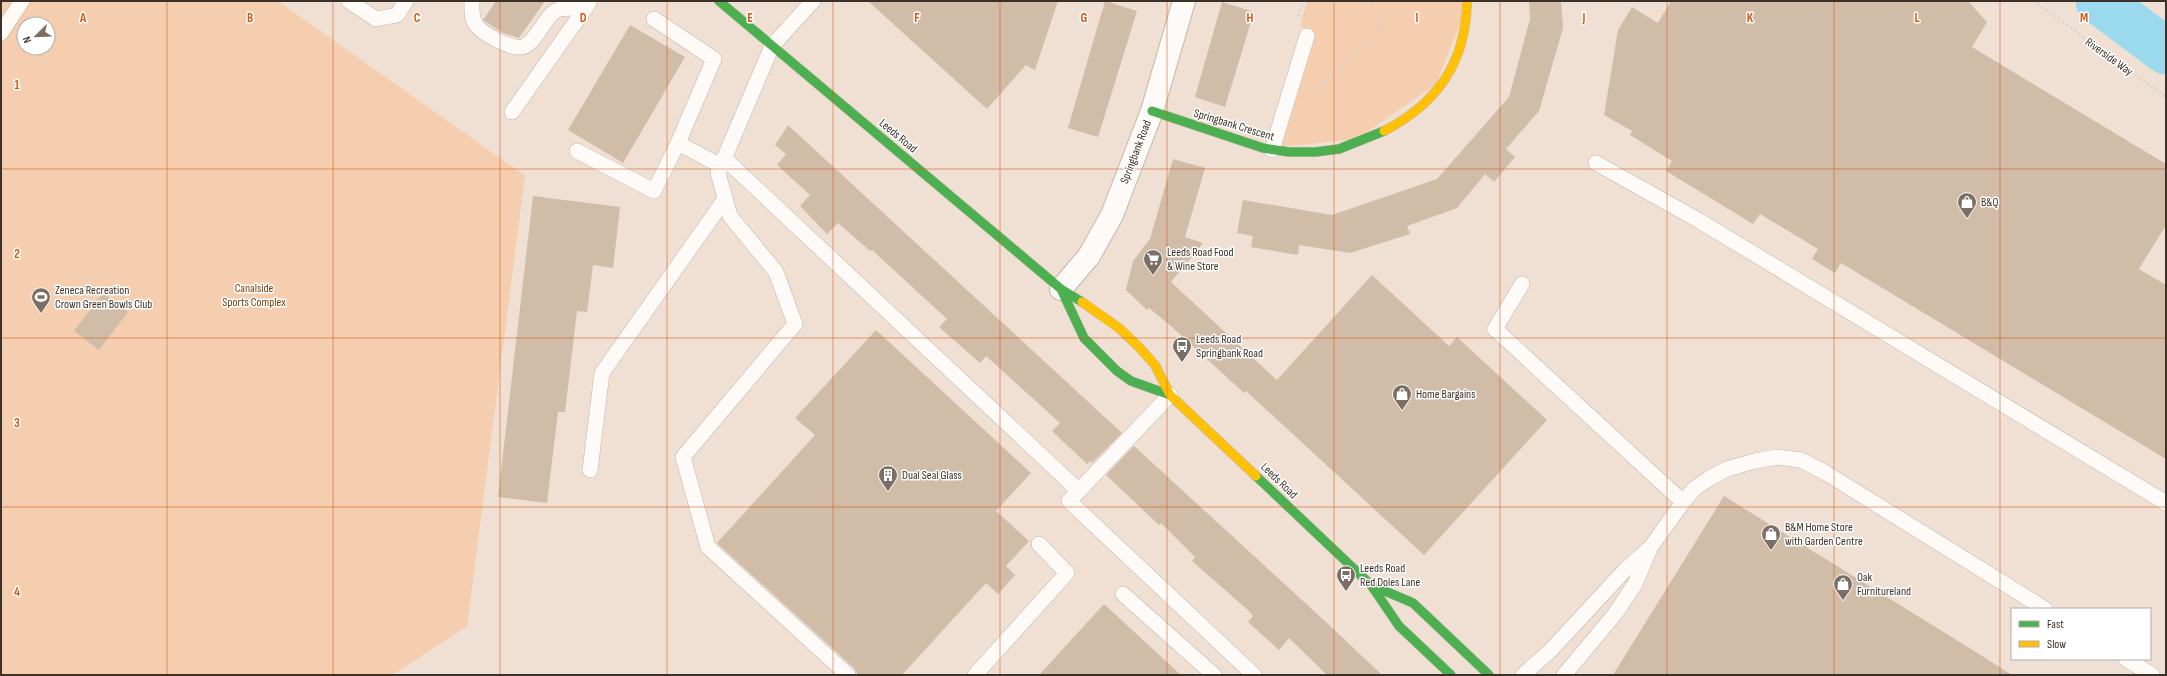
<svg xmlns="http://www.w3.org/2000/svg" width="2167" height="676" font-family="'Sofia Sans Condensed',sans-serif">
	<rect width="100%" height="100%" fill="#efe0d3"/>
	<!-- green -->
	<path fill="#f4ceaf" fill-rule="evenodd" d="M 1,1 L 278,1 L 525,176 L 467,626 L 392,675 L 1,675 ZM 24,24 L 48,24 L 48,48 L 24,48 Z
		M 1307,1 L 1462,1 L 1461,22 L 1436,84 L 1357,139 L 1278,147 L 1313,31 L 1300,26 Z"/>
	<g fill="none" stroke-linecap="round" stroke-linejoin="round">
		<!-- river -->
		<path stroke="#9bdaed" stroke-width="47" d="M 2099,1 L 2166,51"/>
	</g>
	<!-- building -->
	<path fill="#d1bca8" d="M 496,1 L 545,1 L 519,38 L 503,33 L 483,20 Z
		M 868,1 L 1058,1 L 1035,70 L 1026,65 L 987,109 Z
		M 1105,1 L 1137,11 L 1098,137 L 1068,128 Z
		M 1529,1 L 1561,1 L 1563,28 L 1539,111 L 1506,149 L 1515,157 L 1494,182 L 1485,174 L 1457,208 L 1407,226 L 1410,234 L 1350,253 L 1299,245 L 1298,255 L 1251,247 L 1253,236 L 1237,233 L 1243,200 L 1332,215 L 1437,179 L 1509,97 L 1530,19 Z
		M 1671,1 L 1968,1 L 1987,22 L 1972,47 L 2166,164 L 2166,225 L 2139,269 L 2166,285 L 2166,459 L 1841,263 L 1835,273 L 1812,259 L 1818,249 L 1760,214 L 1753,224 L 1666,171 L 1672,161 L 1630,135 L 1632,131 L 1604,115 L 1618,30 L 1632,7 L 1658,23 Z
		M 1222,2 L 1254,12 L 1225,107 L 1195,97 Z
		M 630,25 L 685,57 L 623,163 L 568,130 Z
		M 788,125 L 1122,433 L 1092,463 L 1090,461 L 1087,464 L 1052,431 L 1060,423 L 986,356 L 980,363 L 939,327 L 947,319 L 872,250 L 870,251 L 838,223 L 827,234 L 800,206 L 810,195 L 777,165 L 786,154 L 775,145 Z
		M 1173,159 L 1205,168 L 1185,237 L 1203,243 L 1171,282 L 1277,380 L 1372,275 L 1449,346 L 1457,337 L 1547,420 L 1424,555 L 1246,391 L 1244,393 L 1172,327 L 1149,308 L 1147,310 L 1126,290 L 1133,261 L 1150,239 Z
		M 533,196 L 620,207 L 613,268 L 593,265 L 587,312 L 577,311 L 565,412 L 558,412 L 547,503 L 498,497 Z
		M 103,293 L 128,312 L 99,350 L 74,331 Z
		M 876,330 L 1031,473 L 996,511 L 1029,541 L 1006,566 L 1015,575 L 998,594 L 986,583 L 902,675 L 858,675 L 854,668 L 717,543 L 815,435 L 795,418 Z
		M 1134,446 L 1327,623 L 1382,675 L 1327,675 L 1289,638 L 1279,650 L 1248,622 L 1253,616 L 1249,611 L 1192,561 L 1195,557 L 1161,523 L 1159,525 L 1106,475 Z
		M 1724,496 L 1979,654 L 2012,675 L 1613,675 Z
		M 1104,604 L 1181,675 L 1039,675 Z"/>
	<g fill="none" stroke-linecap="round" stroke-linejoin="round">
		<defs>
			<path id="lane" d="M 349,1 L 376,19 L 397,15 L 406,1
				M 472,1 C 472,9 471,18 476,25 C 483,34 514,52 525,46 C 539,39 546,12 560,9 C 567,7 578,9 585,9
				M 813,1 L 772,46 L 718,173 L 730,216 L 776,272 L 795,324 L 683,457 L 708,547 L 848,675
				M 654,19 L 714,59 L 678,143 L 721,166
				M 1,33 L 22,1
				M 512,112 L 589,3
				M 1272,150 L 1307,36
				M 577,151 L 654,191 L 678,143
				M 724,158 L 1079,491
				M 1596,163 L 1698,220 L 2166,503
				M 1522,284 L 1495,329 L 1683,502
				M 1170,395 L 1069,501 L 1254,675
				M 590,470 L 602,373 L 725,199
				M 1123,594 L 1214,675
				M 2126,659 L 2152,675
				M 975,675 L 1067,573 L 1039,544
				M 1523,675 L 1551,650 L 1625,570 L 1650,548 L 1683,502 L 1695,488 L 1710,478 L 1727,469 L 1755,461 L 1777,457 L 1801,460 L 1826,473 L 2045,609
				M 1564,675 L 1615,614 L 1635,584 L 1649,551"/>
			<path id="street" d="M 1061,289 L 1089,256 L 1112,215 L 1152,111 L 1184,1"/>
			<path id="fast" d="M 719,1 L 1061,289 L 1082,302
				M 1152,111 L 1263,148 L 1289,152 L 1315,152 L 1339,149 L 1384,131
				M 1061,289 L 1084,338 L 1117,371 L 1131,381 L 1170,395
				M 1256,476 L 1371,585 L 1399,626 L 1451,675
				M 1371,585 L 1413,603 L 1489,675"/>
			<path id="slow" d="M 1384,131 C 1438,103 1466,62 1467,1
				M 1082,302 L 1119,328 L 1139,347 L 1155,365 L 1170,395 L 1256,476"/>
		</defs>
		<!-- lane casing -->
		<use href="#lane" stroke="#c1b6ac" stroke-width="16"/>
		<!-- street casing -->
		<use href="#street" stroke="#c1b6ac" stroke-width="24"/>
		<!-- fast casing -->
		<use href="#fast" stroke="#c1b6ac" stroke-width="10"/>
		<!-- slow casing -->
		<use href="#slow" stroke="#c1b6ac" stroke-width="10"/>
		<!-- path -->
		<path stroke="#d7d2cf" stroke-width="2.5" stroke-dasharray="2 3" stroke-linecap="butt" d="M 2034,1 L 2166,97
			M 1298,16 L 1303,1
			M 1312,92 L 1376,37 L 1381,27 L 1371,1"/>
		<!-- lane -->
		<use href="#lane" stroke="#fdfaf8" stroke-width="15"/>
		<!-- street -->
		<use href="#street" stroke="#fdfaf8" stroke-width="22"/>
		<!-- fast -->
		<use href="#fast" stroke="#4caf50" stroke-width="9"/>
		<!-- slow -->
		<use href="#slow" stroke="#ffc107" stroke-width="9"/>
	</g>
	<!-- grid -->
	<path fill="none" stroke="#d7550f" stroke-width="1" stroke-opacity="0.55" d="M 167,1 L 167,675M 333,1 L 333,675M 500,1 L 500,675M 667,1 L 667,675M 833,1 L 833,675M 1000,1 L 1000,675M 1167,1 L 1167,675M 1334,1 L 1334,675M 1500,1 L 1500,675M 1667,1 L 1667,675M 1834,1 L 1834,675M 2000,1 L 2000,675M 1,169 L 2166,169M 1,338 L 2166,338M 1,507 L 2166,507"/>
	<!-- icons -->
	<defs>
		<symbol id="shop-pin" viewBox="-11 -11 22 30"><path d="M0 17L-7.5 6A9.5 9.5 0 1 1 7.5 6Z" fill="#7b6e64" stroke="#fff"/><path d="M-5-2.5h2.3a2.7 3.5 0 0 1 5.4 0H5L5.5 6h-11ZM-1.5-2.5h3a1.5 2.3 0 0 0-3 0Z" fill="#fff"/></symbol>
		<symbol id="supermarket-pin" viewBox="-11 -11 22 30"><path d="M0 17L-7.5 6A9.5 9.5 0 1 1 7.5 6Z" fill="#7b6e64" stroke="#fff"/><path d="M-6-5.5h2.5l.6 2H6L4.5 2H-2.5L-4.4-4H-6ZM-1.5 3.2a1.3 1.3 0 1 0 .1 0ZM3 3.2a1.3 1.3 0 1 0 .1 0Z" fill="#fff"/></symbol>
		<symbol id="stadium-pin" viewBox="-11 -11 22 30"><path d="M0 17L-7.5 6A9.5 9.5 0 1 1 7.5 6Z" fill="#7b6e64" stroke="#fff"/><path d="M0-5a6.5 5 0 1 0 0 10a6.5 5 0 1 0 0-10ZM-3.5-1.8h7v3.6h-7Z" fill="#fff"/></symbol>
		<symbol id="bus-pin" viewBox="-11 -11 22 30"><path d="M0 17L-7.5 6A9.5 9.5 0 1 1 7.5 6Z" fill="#7b6e64" stroke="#fff"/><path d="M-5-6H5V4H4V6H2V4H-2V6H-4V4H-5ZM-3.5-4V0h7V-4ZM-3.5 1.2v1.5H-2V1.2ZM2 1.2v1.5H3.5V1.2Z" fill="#fff"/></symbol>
		<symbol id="building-pin" viewBox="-11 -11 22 30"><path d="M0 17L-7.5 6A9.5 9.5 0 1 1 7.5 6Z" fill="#7b6e64" stroke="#fff"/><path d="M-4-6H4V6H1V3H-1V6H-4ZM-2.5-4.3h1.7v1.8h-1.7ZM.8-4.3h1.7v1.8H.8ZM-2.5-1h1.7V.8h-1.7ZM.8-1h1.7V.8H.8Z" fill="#fff"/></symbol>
	</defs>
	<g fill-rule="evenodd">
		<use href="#shop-pin" x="1956" y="191" width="22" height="30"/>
		<use href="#supermarket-pin" x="1142" y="248" width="22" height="30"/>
		<use href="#stadium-pin" x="30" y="286" width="22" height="30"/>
		<use href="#bus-pin" x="1171" y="335" width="22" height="30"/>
		<use href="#shop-pin" x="1391" y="383" width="22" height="30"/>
		<use href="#building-pin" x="877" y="464" width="22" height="30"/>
		<use href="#shop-pin" x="1760" y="523" width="22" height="30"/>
		<use href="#bus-pin" x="1335" y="564" width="22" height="30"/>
		<use href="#shop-pin" x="1832" y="573" width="22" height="30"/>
	</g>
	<g text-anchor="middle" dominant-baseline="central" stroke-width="3" stroke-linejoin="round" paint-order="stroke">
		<!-- street labels -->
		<g font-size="12" fill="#3c3128" stroke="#fff">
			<text transform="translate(2109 57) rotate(36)">Riverside Way</text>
			<text transform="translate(1234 125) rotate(17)">Springbank Crescent</text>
			<text transform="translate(898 136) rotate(40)">Leeds Road</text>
			<text transform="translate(1136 152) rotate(-69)">Springbank Road</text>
			<text transform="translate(1279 481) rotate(44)">Leeds Road</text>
		</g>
		<!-- poi labels -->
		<g font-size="12" fill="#3c3128" stroke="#fff" text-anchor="start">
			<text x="1981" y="202">B&amp;Q</text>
			<text x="1167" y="252">Leeds Road Food<tspan x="1167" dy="14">&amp; Wine Store</tspan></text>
			<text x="55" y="290">Zeneca Recreation<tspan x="55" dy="14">Crown Green Bowls Club</tspan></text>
			<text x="1196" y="339">Leeds Road<tspan x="1196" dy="14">Springbank Road</tspan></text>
			<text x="1416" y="394">Home Bargains</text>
			<text x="902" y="475">Dual Seal Glass</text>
			<text x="1785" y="527">B&amp;M Home Store<tspan x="1785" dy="14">with Garden Centre</tspan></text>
			<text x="1360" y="568">Leeds Road<tspan x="1360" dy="14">Red Doles Lane</tspan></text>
			<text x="1857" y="577">Oak<tspan x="1857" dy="14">Furnitureland</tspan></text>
		</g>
		<!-- park labels -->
		<g font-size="12" fill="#734108" stroke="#fff">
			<text x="254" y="288">Canalside<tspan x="254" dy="14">Sports Complex</tspan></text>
		</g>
	</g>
	<g font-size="13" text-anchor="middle" font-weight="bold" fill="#d7550f" stroke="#fff" stroke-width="3" stroke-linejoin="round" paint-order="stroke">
		<text x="83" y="22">A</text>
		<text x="250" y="22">B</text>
		<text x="417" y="22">C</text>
		<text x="583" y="22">D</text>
		<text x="750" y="22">E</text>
		<text x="917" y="22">F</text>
		<text x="1084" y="22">G</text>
		<text x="1250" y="22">H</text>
		<text x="1417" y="22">I</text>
		<text x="1584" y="22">J</text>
		<text x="1750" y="22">K</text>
		<text x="1917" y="22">L</text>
		<text x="2084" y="22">M</text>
		<text x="17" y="89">1</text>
		<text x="17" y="258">2</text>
		<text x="17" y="427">3</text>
		<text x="17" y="596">4</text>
	</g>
	<!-- border -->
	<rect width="2167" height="676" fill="none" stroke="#3c3128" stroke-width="4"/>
	<!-- legend -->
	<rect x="2011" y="608" width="140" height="52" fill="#ffffff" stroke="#b1ada9"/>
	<rect x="2019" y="621" width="20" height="6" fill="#4caf50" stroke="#b1ada9"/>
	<text x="2047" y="628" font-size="12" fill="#3c3128">Fast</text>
	<rect x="2019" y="641" width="20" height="6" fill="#ffc107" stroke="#b1ada9"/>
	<text x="2047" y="648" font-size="12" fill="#3c3128">Slow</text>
	<!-- north arrow -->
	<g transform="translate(36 36) rotate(247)"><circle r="19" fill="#ffffff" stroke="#b1ada9"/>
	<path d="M0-3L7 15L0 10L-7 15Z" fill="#7b6e64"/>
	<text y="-6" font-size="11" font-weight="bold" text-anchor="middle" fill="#3c3128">N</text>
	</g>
</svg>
